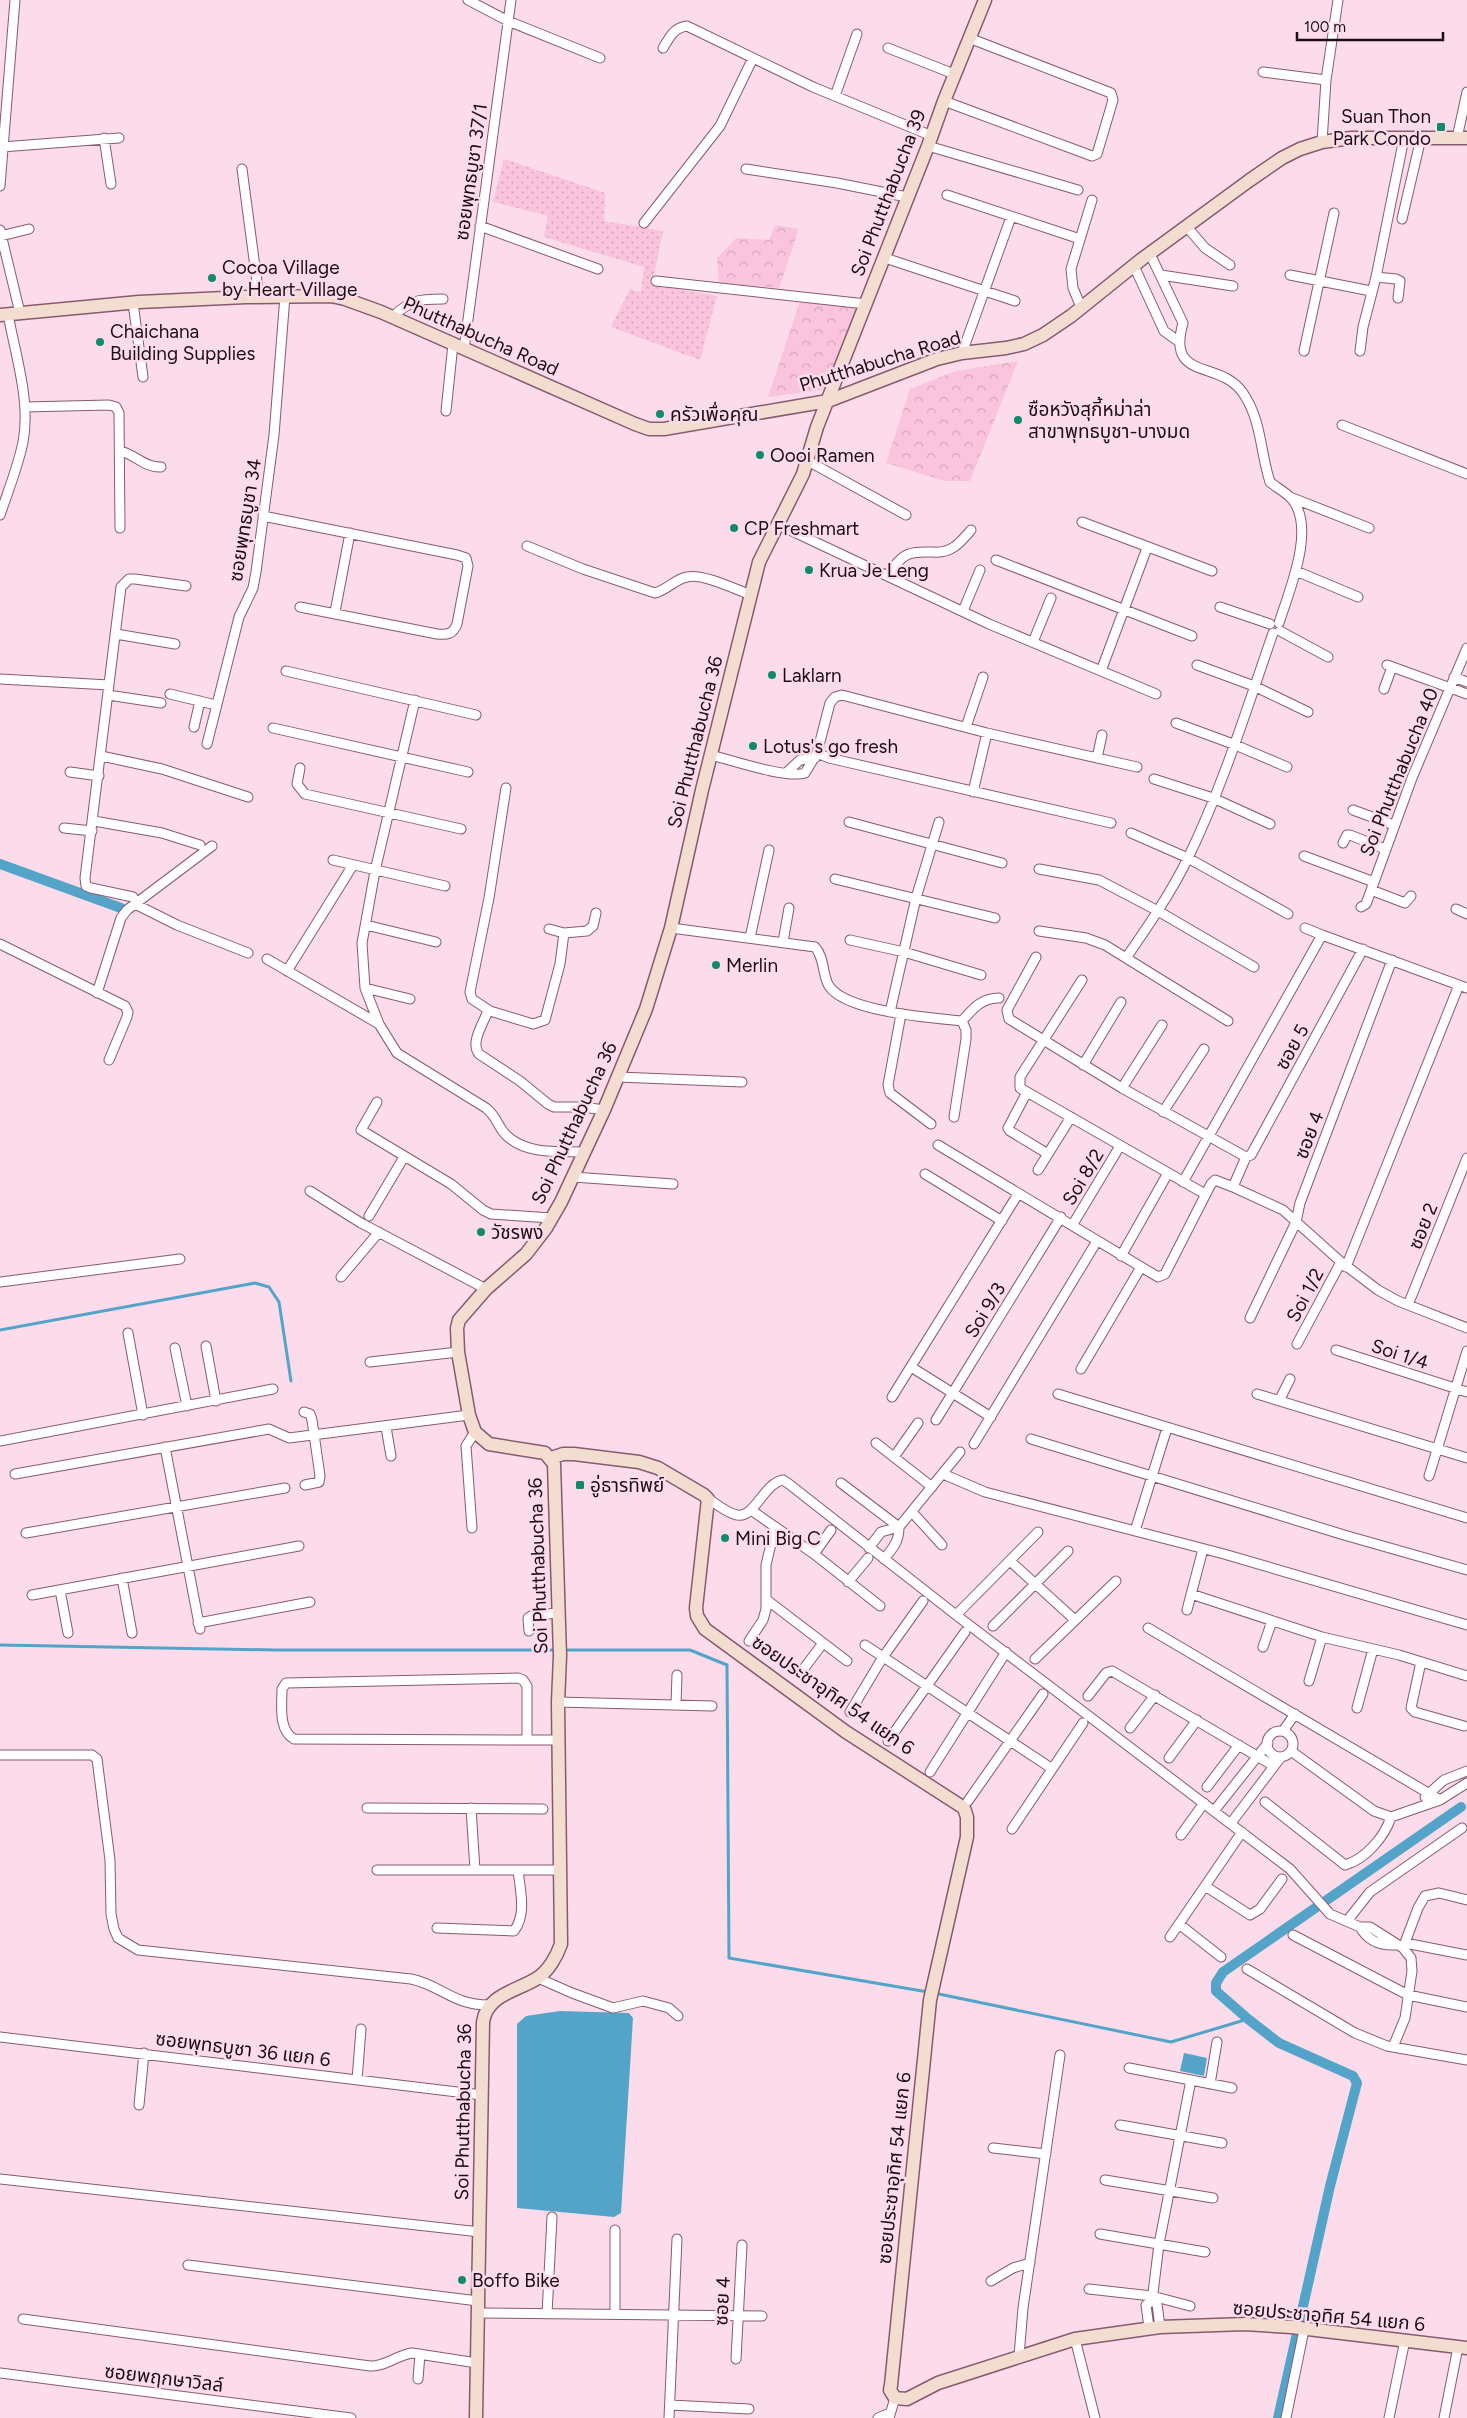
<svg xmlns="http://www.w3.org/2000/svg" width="1467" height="2418" font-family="Figtree,'Noto Sans Thai',sans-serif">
	<defs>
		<pattern id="grass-dots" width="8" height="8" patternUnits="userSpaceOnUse" patternTransform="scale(1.25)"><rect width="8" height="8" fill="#f9c4dc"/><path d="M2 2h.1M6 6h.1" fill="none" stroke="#d5a7bc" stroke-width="1.8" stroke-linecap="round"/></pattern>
		<pattern id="forest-crowns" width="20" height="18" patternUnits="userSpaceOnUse" patternTransform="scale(1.25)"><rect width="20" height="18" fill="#f9c4dc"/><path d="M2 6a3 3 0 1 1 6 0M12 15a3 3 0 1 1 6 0" fill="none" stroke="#d5a7bc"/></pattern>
	</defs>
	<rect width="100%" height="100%" fill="#fcdcea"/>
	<!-- grass -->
	<path fill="url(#grass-dots)" d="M 504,159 L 605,193 L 604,221 L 663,231 L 652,285 L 717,296 L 700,360 L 611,327 L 630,289 L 641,292 L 644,267 L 544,237 L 548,216 L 493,202 Z"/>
	<!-- forest -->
	<path fill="url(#forest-crowns)" d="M 775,225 L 799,229 L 779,288 L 719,283 L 717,258 L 736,238 L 769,240 Z
		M 800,301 L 861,307 L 827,389 L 768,397 Z
		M 1018,361 L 970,481 L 945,481 L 886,463 L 910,389 L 956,371 Z"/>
	<!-- water -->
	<path fill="#53a4c8" d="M 560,2011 L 629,2013 L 633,2018 L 621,2213 L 614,2217 L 517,2208 L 517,2024 L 526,2016 Z
		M 1184,2053 L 1207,2058 L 1204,2076 L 1180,2071 Z"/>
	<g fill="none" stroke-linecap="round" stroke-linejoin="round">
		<!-- stream -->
		<path stroke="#53a4c8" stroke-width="3" d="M 0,1330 L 255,1283 L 269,1287 L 279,1302 L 291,1381
			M 0,1645 L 275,1650 L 556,1650
			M 563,1650 L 690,1650 L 727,1665 L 729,1958 L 928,1992
			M 934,1993 L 1171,2042 L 1248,2019"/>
		<!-- canal -->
		<path stroke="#53a4c8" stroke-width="10" d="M 0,864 L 121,908
			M 1278,2418 L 1330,2186 L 1357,2083 L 1353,2076 L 1279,2043 L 1248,2019 L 1216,1991 L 1216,1983 L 1223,1972 L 1461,1807"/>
		<defs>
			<path id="street" d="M 468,0 L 508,21 L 600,58
				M 663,48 C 670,37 673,28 687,26 L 813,87 L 932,136
				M 888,48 L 954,74
				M 1263,72 L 1326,80 L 1322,142
				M 1326,80 L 1338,0
				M 835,96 L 857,34
				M 944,101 L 1084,153 L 1092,156 L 1097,154 L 1113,100 L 1111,93 L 969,38
				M 104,138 L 111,184
				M 1457,138 L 1467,92
				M 928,146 L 1078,190
				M 2,147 L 119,138
				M 242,169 L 259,297
				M 746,169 L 837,183 L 907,197
				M 0,186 L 15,0
				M 947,195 L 1080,239
				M 1402,219 L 1421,138
				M 644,223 L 720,126 L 753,58
				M 480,226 L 598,269
				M 1187,227 L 1205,248 L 1230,265
				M 0,230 L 20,313
				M 1,236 L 29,229
				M 1150,254 L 1183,323 C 1166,382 1220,359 1243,393 C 1262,421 1260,452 1270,482 C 1276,487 1285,492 1291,498 C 1317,527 1289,591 1279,623
				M 885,258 L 1015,301
				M 1134,266 L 1164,331 L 1178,341
				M 1161,275 L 1233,286
				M 1290,275 L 1371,291
				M 1376,277 L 1396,279 L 1400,281 L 1398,298
				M 656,281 L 866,304
				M 133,303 L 143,377
				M 1081,307 L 1073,288 L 1071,269 L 1092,200
				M 392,317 C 411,300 418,299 443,299
				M 464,349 L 511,0
				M 1304,351 L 1334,213
				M 1360,351 L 1363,327 L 1376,277 L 1404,138
				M 962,353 L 1011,217
				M 25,407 L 109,405 L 116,407 L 119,413 L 120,528
				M 446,411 L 453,344
				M 1342,425 L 1467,474
				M 121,451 C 135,455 146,468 161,467
				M 808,461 L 906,515
				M 1290,497 L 1369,528
				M 0,515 C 8,491 18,467 23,442 C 31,401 15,354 8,314
				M 263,516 L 457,555 L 466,558 L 468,566 L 457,624 C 453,634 448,635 437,634 L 300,607
				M 1082,522 L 1212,571
				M 777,524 L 989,624 L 1156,694
				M 527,546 L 583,569 L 655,593 C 667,590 675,579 687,577 C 702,573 735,589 751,595
				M 996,560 L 1192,636
				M 1296,571 L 1358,597
				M 887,575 C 893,568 900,557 909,554 C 917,551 925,552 933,552 C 951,554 960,543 971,530
				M 1220,607 L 1270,624
				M 963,611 L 980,570
				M 335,612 L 350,533
				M 1280,631 L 1328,657
				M 116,634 L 175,644
				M 1033,642 L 1051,598
				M 1197,665 L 1254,686 L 1308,712
				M 1387,665 L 1467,694
				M 286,671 L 476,715
				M 1101,671 L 1147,548
				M 1454,677 L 1467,682
				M 0,679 L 109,685
				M 1384,689 L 1392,667
				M 170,694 L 216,705
				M 108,695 L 161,703
				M 415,700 L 375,871 L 362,943 L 365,988 L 379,1024 L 397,1053 L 486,1108 C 498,1118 497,1126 506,1135 C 526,1155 559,1151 585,1152
				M 1176,723 L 1233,744 L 1287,767
				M 194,727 L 200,701
				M 966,727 L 983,677
				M 273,728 L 468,772
				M 207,744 L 239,617 L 253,588 L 256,572 L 274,435 L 285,296
				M 817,753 L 829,758 L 1111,823
				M 711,755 C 731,760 787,779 805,773 L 817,753 L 830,703 L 835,697 L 842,695 L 987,733 L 1137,767
				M 101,756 L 162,769 L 248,797
				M 1097,758 L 1102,735
				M 300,768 L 297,784 L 305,794 L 461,829
				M 70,772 L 99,776
				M 786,773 L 800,760 L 815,758
				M 1154,779 L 1213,798 L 1270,824
				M 506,788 L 489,898 L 470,992 L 472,999 L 490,1011 L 533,1024 L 545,1020 L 560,964 L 564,933 L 549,929
				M 973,792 L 987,733
				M 1353,810 L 1394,825
				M 94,821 L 162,833 L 200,845
				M 849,822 L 1002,863
				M 64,828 L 92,831
				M 1131,833 L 1188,858 L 1288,914
				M 1343,843 L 1347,835 L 1350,835 L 1385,849
				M 1304,856 L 1374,882
				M 333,860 L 445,886
				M 1039,869 L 1099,880 L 1158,911 L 1254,967
				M 835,879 L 995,918
				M 1371,890 L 1405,903 L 1411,896
				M 133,897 L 91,888 L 86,886 L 85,878 L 121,587 L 129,579 L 135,579 L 186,586
				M 135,904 L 177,925 L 248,953
				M 1361,907 L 1366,904 L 1412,778 L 1467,648
				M 1456,909 L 1467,914
				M 366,925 L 436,942
				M 671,928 L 815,947 C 825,958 822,975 829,986 C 846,1012 933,1018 962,1021 L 966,1030 L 966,1039 L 954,1117
				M 1305,928 L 1322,935
				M 1039,931 L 1086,938 L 1105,945 L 1228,1021
				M 564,933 L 587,931 L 593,926 L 596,913
				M 750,938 L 769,850
				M 850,940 L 904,952 L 981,975
				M 783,942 L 789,908
				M 0,944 L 125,1006 L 128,1012 L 127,1017 L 109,1060
				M 1036,957 L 1007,1010 L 1009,1019 L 1122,1088 L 1246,1157
				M 1126,958 C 1148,926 1171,893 1188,858 C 1223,786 1247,708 1273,633
				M 267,959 L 379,1024
				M 287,971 L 353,865
				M 1082,980 L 1020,1077 L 1020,1088 L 1205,1194
				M 365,988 L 410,999
				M 97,993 L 121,918 L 127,910 L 212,846
				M 490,1011 L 487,1013 C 483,1024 470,1043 479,1054 L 520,1081 L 548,1104 L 554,1107 L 583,1107 L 604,1110
				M 890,1012 L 916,898 L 939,822
				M 901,1014 L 888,1085 L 890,1093 L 931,1124
				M 962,1021 C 973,1009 981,998 999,998
				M 1083,1065 L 1121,1002
				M 618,1077 L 742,1082
				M 1122,1088 L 1162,1025
				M 1027,1092 L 1008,1128 L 1010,1131 L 1048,1154
				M 377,1102 L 361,1130 L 451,1184 L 483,1210 L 491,1214 L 551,1218
				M 1163,1112 L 1204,1049
				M 938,1145 L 1158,1277 L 1165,1274 L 1211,1184 L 1215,1180 L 1233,1187
				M 1246,1157 L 1233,1187 L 1283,1210 L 1341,1262 L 1378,1290 L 1398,1301 L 1467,1328
				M 1246,1157 L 1251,1155 L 1363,949
				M 1038,1170 L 1071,1117
				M 925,1174 L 1002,1221
				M 573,1177 L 673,1184
				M 1183,1182 L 1322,935 L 1467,988
				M 310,1191 L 361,1223 L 486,1289
				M 369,1216 L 404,1157
				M 1073,1224 L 1120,1146
				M 1121,1256 L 1168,1173
				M 1346,1267 L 1459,985
				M 341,1277 L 379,1232
				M 0,1282 L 180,1259
				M 1408,1305 L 1467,1158
				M 1250,1318 L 1296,1222 L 1300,1203 L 1392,960
				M 128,1333 L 143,1415
				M 1297,1344 L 1341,1262
				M 206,1346 L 216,1401
				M 175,1348 L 187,1406
				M 1336,1350 L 1467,1392
				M 370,1362 L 458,1352
				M 911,1367 L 991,1417
				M 1081,1369 L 1141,1267
				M 1058,1394 L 1467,1518
				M 1257,1394 L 1467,1458
				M 892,1397 L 1018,1194
				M 1279,1401 L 1290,1379
				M 304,1412 L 310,1414 L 312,1420 L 320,1476 L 319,1482 L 305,1485
				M 936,1420 L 1061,1217
				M 386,1427 L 391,1456
				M 1031,1439 L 1344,1535 L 1467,1570
				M 0,1441 L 273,1389
				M 876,1443 L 932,1487
				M 974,1444 L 1097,1241
				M 165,1447 L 200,1629
				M 894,1457 L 918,1423
				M 15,1474 L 269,1429 L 289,1438 L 469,1415
				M 943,1474 L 985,1492 L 1224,1554 L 1467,1625
				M 1429,1476 L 1467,1351
				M 841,1483 L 899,1527
				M 708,1499 C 717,1504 727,1513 737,1515 C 754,1519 764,1483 783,1480 L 789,1484 L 956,1615 L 1290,1869 L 1330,1914 L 1360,1927 L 1370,1927 L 1403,1948 L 1411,1958 L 1412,1971 L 1405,2018 L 1393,2047
				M 751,1510 L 814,1554 L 880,1606
				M 912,1512 L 942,1545
				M 472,1528 L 466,1446 L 475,1432
				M 1135,1531 L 1167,1428
				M 26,1533 L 285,1488
				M 869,1548 L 881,1532 L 899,1527 L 960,1452
				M 814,1554 L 831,1530
				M 884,1559 C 893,1548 899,1542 899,1527
				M 1010,1561 L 1075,1620
				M 122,1578 L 132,1633
				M 848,1582 L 868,1558
				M 60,1590 L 68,1633
				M 1191,1594 L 1322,1637 L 1399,1655 L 1467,1676
				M 32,1595 L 299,1546
				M 767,1600 L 847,1661
				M 1187,1610 L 1203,1549
				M 956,1615 L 1038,1532
				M 198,1623 L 310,1602
				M 993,1626 L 1068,1551
				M 1148,1628 L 1440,1800
				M 529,1631 L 528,1618 L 531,1616 L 557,1613
				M 749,1641 L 763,1620 L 766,1609 L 766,1565 L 775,1527
				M 865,1645 L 1051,1768
				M 1263,1647 L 1272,1621
				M 1035,1659 L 1116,1581
				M 1421,1662 L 1411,1708 L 1415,1712 L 1464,1726
				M 802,1671 L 823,1643
				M 518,1678 L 523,1680 L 527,1686 L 527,1740 L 294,1739 C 278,1730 282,1705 282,1689 L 286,1683 Z
				M 1309,1681 L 1322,1637
				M 1088,1696 L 1106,1673 L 1112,1671 L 1274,1766
				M 558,1702 L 712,1706
				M 676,1704 L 677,1675
				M 1357,1708 L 1373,1649
				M 850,1712 L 883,1657 L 923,1601
				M 1130,1728 L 1155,1695
				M 1283,1731 L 1295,1714
				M1267 1744a13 13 0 1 1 26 0a13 13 0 1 1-26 0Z
				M 527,1740 L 558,1740
				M 888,1741 L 965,1632
				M 1291,1751 L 1374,1811 L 1391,1817 L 1440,1800 L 1467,1783
				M 0,1755 L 92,1755 L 97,1759 L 110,1860 L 111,1914 L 114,1929 L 118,1938 L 138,1950 L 411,1979 C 441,1985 452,2005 489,2005
				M 1169,1758 L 1197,1720
				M 930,1772 L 1006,1652
				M 1207,1787 L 1239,1745
				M 1425,1797 L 1444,1780 L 1467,1771
				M 968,1801 L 1043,1694
				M 1265,1802 L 1345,1865 C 1366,1859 1385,1836 1391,1817
				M 367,1808 L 543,1809
				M 471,1808 L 475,1870
				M 1214,1811 L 1268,1743
				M 1231,1823 L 1281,1757
				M 1012,1829 L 1083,1723
				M 1181,1835 L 1204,1803
				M 377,1870 L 561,1870
				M 1205,1886 L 1250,1915 L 1260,1909 L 1282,1879
				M 1347,1921 L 1370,1892 L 1462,1828
				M 1179,1924 L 1221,1957
				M 1360,1927 C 1368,1941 1380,1946 1396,1945
				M 437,1928 L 514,1931 C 527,1914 520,1890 518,1870
				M 1293,1935 L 1408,1995 L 1467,2007
				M 1170,1937 L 1242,1832
				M 1405,1943 L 1467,1955
				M 1403,1948 L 1418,1908 L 1425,1896 L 1439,1893 L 1467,1900
				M 1247,1969 L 1355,2033 L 1387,2046 L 1467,2060
				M 538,1978 L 572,1993 L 613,2008 L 643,2001 L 669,2008 L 678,2016
				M 0,2037 L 482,2095
				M 1129,2068 L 1232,2088
				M 357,2080 L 361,2029
				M 1210,2084 L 1217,2042
				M 139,2105 L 144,2053
				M 1120,2125 L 1222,2143
				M 993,2148 L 1046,2154
				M 0,2179 L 480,2232
				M 1105,2180 L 1213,2198
				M 615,2230 L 615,2314
				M 1100,2234 L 1205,2252
				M 188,2265 L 478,2301
				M 991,2281 L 1013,2268 L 1030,2263
				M 1089,2289 L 1152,2296 L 1190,2306
				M 1152,2301 L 1157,2304 L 1160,2327
				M 478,2313 L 762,2316
				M 547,2314 L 552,2217
				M 23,2319 L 370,2366 C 385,2367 397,2355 412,2353 L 477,2363
				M 1149,2328 L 1146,2305 L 1152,2301 L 1159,2244 L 1191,2080
				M 1075,2339 L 1095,2418
				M 1019,2356 L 1023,2308 L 1060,2055
				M 736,2359 L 742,2245
				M 0,2373 L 351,2418
				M 418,2379 L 420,2354
				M 670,2405 L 749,2409
				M 669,2418 L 677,2239
				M 878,2418 L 890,2413
				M 889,2418 L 895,2398
				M 1286,2418 L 1304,2330
				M 1389,2418 L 1405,2340
				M 1444,2418 L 1458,2347"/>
			<path id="secondary" d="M 0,315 L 139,302 L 246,297 L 331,296 L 345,299 L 381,312 L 635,424 L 649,429 L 664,429 L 828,401 L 937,359 L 962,353 L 1006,348 L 1024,344 L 1043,335 L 1071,316 L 1142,259 L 1250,180 L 1282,158 L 1300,149 L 1322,142 L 1351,138 L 1467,138
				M 551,1458 L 563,1454 L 574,1454 L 639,1462 L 658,1468 L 704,1495 L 708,1499 L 696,1608 L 697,1616 L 705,1629 L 846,1732 L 964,1808 L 967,1817 L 967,1837 L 930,2000 L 891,2385 L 890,2390 L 895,2398 L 907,2399 L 938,2383 L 1075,2339 L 1160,2327 L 1245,2324 L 1291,2327 L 1467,2348
				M 476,2418 L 483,2022 C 487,1995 516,1991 536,1979 C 548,1972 557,1956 561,1944 L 558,1702 L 560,1656 L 554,1464 L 545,1453 L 489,1444 L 475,1432 L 469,1415 L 458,1352 L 457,1328 L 459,1320 L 466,1312 L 486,1289 L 526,1254 L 546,1228 L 561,1202 L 604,1110 L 646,1009 L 671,928 L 702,790 L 759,562 L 803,474 L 817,427 L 928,146 L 944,101 L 985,0"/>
		</defs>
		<!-- street casing -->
		<use href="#street" stroke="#885a70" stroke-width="11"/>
		<!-- secondary casing -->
		<use href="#secondary" stroke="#885a70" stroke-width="15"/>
		<!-- street -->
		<use href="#street" stroke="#fff" stroke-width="9"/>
		<!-- secondary -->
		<use href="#secondary" stroke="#f3ddd1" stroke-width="12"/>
	</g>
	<!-- markers -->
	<g fill="#11896b" stroke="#fcdcea" stroke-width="2">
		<rect x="1436" y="122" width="10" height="10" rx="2.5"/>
		<circle cx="212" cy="278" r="5"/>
		<circle cx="100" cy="342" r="5"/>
		<circle cx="660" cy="414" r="5"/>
		<circle cx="1018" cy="420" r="5"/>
		<circle cx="760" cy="455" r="5"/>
		<circle cx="734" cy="528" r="5"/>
		<circle cx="809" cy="570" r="5"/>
		<circle cx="772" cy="675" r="5"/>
		<circle cx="753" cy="746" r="5"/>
		<circle cx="716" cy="965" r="5"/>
		<circle cx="481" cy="1232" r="5"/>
		<rect x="575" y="1480" width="10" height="10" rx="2.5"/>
		<circle cx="725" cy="1538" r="5"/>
		<circle cx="462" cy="2280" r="5"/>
	</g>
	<g text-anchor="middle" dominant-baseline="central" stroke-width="5" stroke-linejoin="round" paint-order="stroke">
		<!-- poi labels -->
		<g font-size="19" fill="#1e0d16" stroke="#fcdcea" text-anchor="start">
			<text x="1431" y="116" text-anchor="end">Suan Thon<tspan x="1431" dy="22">Park Condo</tspan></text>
			<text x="222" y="267">Cocoa Village<tspan x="222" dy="22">by Heart Village</tspan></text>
			<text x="110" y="331">Chaichana<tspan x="110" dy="22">Building Supplies</tspan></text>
			<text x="1028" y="409">ซือหวังสุกี้หม่าล่า<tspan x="1028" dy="22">สาขาพุทธบูชา-บางมด</tspan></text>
			<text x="670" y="414">ครัวเพื่อคุณ</text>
			<text x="770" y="455">Oooi Ramen</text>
			<text x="744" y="528">CP Freshmart</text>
			<text x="819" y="570">Krua Je Leng</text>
			<text x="782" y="675">Laklarn</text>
			<text x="763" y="746">Lotus's go fresh</text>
			<text x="726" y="965">Merlin</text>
			<text x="491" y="1232">วัชรพง</text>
			<text x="590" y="1485">อู่ธารทิพย์</text>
			<text x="735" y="1538">Mini Big C</text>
			<text x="472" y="2280">Boffo Bike</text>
		</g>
		<!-- street labels -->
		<g font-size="19" fill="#1e0d16" stroke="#fcdcea">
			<text transform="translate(471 172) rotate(-82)">ซอยพุทธบูชา 37/1</text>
			<text transform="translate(888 193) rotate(-69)">Soi Phutthabucha 39</text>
			<text transform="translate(481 336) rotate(24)">Phutthabucha Road</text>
			<text transform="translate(880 361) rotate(-17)">Phutthabucha Road</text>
			<text transform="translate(245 520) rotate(-81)">ซอยพุทธบูชา 34</text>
			<text transform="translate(695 742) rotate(-76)">Soi Phutthabucha 36</text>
			<text transform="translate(1399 772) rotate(-68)">Soi Phutthabucha 40</text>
			<text transform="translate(1292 1047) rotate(-61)">ซอย 5</text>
			<text transform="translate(574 1123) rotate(-65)">Soi Phutthabucha 36</text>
			<text transform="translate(1309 1135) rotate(-69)">ซอย 4</text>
			<text transform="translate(1083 1177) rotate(-59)">Soi 8/2</text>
			<text transform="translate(1423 1226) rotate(-68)">ซอย 2</text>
			<text transform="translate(1305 1295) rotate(-62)">Soi 1/2</text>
			<text transform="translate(985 1310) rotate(-59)">Soi 9/3</text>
			<text transform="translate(1400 1354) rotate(18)">Soi 1/4</text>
			<text transform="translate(538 1566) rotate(-92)">Soi Phutthabucha 36</text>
			<text transform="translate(833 1695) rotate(35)">ซอยประชาอุทิศ 54 แยก 6</text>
			<text transform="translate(243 2049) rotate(7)">ซอยพุทธบูชา 36 แยก 6</text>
			<text transform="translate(463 2112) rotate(-89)">Soi Phutthabucha 36</text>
			<text transform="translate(894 2168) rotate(-84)">ซอยประชาอุทิศ 54 แยก 6</text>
			<text transform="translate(722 2301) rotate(-87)">ซอย 4</text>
			<text transform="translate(1329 2316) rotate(5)">ซอยประชาอุทิศ 54 แยก 6</text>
			<text transform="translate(164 2378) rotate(7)">ซอยพฤกษาวิลล์</text>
		</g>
	</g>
	<!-- scale -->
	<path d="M1297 32v8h146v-8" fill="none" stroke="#1e0d16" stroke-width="2.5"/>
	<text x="1304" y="32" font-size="15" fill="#1e0d16" stroke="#fcdcea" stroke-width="4" paint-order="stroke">100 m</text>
</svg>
